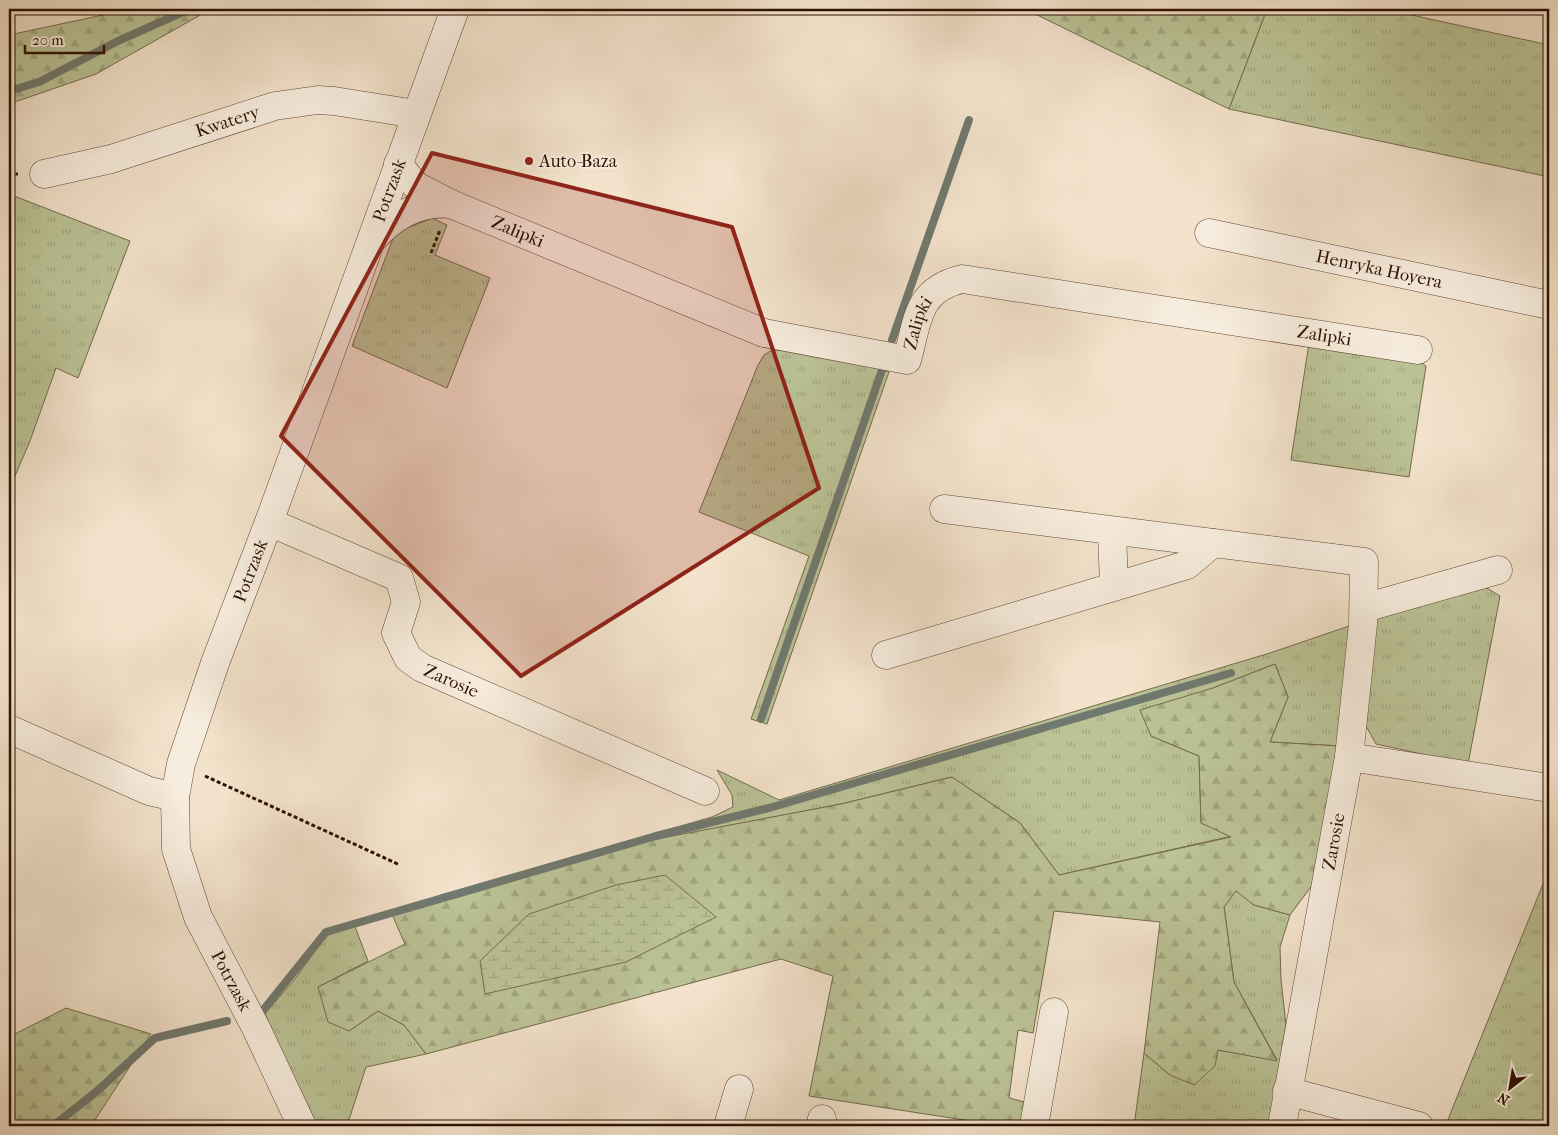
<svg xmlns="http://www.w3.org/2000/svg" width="1558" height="1135" font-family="'IM FELL French Canon',serif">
	<defs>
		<pattern id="grass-tufts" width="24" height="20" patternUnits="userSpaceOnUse" patternTransform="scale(1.25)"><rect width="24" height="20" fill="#bbc397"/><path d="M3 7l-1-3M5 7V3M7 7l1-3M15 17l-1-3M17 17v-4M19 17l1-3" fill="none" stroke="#a1a680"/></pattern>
		<pattern id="forest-firs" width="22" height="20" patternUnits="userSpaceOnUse" patternTransform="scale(1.25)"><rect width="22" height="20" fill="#bbc397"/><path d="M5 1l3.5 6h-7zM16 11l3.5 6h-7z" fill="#a1a680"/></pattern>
		<pattern id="wetland-marsh" width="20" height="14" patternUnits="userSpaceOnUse" patternTransform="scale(1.25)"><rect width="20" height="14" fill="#bbc397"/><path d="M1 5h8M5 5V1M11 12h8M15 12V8" fill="none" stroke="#a1a680"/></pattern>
	</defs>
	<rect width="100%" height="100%" fill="#f3e3cc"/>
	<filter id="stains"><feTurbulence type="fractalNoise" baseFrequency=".004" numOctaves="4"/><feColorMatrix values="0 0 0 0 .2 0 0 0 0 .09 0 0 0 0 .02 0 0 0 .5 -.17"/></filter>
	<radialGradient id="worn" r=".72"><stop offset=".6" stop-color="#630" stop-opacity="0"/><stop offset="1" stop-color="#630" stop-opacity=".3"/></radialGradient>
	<!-- grass -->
	<path fill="url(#grass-tufts)" stroke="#756a4c" d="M 1267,9 L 1384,9 L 1549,45 L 1549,177 L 1229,109 Z
		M 9,194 L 130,241 L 78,378 L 56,368 L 30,441 L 9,490 Z
		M 432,218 L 447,225 L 435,255 L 490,278 L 447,388 L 352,346 L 395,233 Z
		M 1309,343 L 1415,358 L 1426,366 L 1409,477 L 1291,460 Z
		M 772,350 C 808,350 855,358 889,372 L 767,724 L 751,719 L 809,556 L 699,512 L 758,365 L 764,355 Z
		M 1485,587 L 1500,596 L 1468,764 L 1376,744 L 1366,726 L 1375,616 Z
		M 1352,625 L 1340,746 L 1270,742 L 1288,697 L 1275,664 L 1213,688 L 1151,736 L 1199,756 L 1201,823 L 1232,836 L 1059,875 L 1020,823 L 952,777 L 841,804 L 625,846 L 621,843 L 712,817 L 733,807 L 732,795 L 717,770 L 779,800 L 1270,653 Z
		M 1549,869 L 1549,1126 L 1463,1126 L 1447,1122 Z
		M 1236,890 L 1254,905 L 1290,915 L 1280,947 L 1281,980 L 1286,1025 L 1269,1126 L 1134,1126 L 1144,1053 L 1170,1075 L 1218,1050 L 1277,1060 L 1234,982 L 1224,907 Z
		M 354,924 L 368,961 L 318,987 L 349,1031 L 378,1011 L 404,1025 L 426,1054 L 366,1067 L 347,1126 L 315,1126 L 265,1014 L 294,980 L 326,936 Z"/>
	<!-- forest -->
	<path fill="url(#forest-firs)" stroke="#756a4c" d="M 131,9 L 211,9 L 96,74 L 9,104 L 9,35 Z
		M 1025,9 L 1267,9 L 1229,109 Z
		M 1275,664 L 1288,697 L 1270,742 L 1340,746 L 1316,880 L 1290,915 L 1254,905 L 1236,891 L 1224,907 L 1234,982 L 1277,1061 L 1218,1050 L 1215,1066 L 1194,1085 L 1170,1075 L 1144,1053 L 1160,922 L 1054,911 L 1033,1033 L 1018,1030 L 1009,1098 L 1028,1103 L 1024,1126 L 1003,1126 L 809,1096 L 833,976 L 781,959 L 426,1054 L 404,1025 L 378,1011 L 349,1031 L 328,1022 L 318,987 L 405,944 L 391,912 L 441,895 L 621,843 L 625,845 L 841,804 L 952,777 L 1020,823 L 1059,875 L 1231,837 L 1201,823 L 1199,756 L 1151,736 L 1140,710 L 1213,688 Z
		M 66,1008 L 151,1034 L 91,1126 L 9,1126 L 9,1037 Z"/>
	<!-- wetland -->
	<path fill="url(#wetland-marsh)" stroke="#756a4c" d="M 665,875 L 716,917 L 626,962 L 485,994 L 480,961 L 529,914 L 616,885 Z"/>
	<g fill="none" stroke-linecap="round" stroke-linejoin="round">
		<!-- stream -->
		<path stroke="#70796f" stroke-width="8" d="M 9,91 L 39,82 L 120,40 L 190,9
			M 892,340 L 969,120
			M 761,719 L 882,370
			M 264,1009 L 326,932 L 656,836 L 769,808 L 1231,673
			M 53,1126 L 96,1092 L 155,1038 L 227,1021"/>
		<defs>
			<g id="minor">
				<path id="s1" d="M 398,164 L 416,186 L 451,204 L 764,333 L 907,360 C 918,321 916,290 962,279 L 1418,350"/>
				<path id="s2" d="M 44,174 L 111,159 L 275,106 L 318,100 L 334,101 L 416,114"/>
				<path id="s3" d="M 1209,233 L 1549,305"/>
				<path d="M 372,240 C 392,217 419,201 451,204"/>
				<path d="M 944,509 L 1364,562 L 1363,624 L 1349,757"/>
				<path id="s4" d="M 269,522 L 399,578 L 406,602 L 396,633 L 408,658 L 422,668 L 705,791"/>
				<path d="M 1112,531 L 1114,586"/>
				<path d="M 1364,608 L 1498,570"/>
				<path d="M 886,655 L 1187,565 L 1213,543"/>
				<path d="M 9,729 L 149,791 L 175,797"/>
				<path d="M 1287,1091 L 1419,1126"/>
				<path id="s5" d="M 302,1126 L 256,1028 L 198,917 L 176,849 L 175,797 L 181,764 L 215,663 L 269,522 L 455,9"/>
				<path d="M 728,1126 L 739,1089"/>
				<path d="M 820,1126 L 822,1119"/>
				<path d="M 1034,1126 L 1054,1012"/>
				<path id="s6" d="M 1282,1126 L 1349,757 L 1549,788"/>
			</g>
		</defs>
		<!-- minor casing -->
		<use href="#minor" stroke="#604633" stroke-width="29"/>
		<!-- path -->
		<path stroke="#2f1100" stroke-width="3" stroke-dasharray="4 2.5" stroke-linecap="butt" d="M 9,174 L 18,174
			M 431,253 L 440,230
			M 205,776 L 400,865"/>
		<!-- minor -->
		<use href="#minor" stroke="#f7edde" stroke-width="28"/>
	</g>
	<!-- marked area -->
	<path fill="#8f2418" fill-opacity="0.2" stroke="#8f2418" stroke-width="4" stroke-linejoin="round" d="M 432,153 L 732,227 L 819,488 L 521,676 L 281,436 Z"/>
	<!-- markers -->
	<circle fill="#8f2418" stroke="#f7edde" stroke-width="2" cx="529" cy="161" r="5"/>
	<g text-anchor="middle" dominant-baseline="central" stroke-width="4" stroke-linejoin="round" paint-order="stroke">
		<!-- street labels -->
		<g font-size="18" fill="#2f1100" stroke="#f7edde">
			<text stroke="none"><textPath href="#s2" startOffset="191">Kwatery</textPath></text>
			<text stroke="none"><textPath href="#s5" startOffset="1001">Potrzask</textPath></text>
			<text stroke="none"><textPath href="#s1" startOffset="140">Zalipki</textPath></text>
			<text stroke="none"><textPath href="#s3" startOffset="174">Henryka Hoyera</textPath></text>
			<text stroke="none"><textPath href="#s1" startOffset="590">Zalipki</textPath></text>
			<text stroke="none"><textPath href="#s1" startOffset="1024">Zalipki</textPath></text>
			<text stroke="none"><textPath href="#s5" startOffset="596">Potrzask</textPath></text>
			<text stroke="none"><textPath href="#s4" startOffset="276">Zarosie</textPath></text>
			<text stroke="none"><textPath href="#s6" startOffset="289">Zarosie</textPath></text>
			<text transform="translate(231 981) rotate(62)">Potrzask</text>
		</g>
		<!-- poi labels -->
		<g font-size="18" fill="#2f1100" stroke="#f7edde" text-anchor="start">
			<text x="539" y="161">Auto-Baza</text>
		</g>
	</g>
	<!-- margin -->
	<rect width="1558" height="1135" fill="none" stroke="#f3e3cc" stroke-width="30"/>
	<rect x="10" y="10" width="1538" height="1115" fill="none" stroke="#2f1100" stroke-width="2.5"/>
	<rect x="15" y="15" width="1528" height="1105" fill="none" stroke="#2f1100"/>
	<!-- north arrow -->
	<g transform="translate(1510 1088) rotate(211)" stroke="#f7edde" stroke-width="4" paint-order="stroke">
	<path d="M0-4L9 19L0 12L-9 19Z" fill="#2f1100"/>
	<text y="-8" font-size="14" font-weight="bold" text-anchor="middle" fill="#2f1100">N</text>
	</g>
	<!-- scale -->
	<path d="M25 45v8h79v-8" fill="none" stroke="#2f1100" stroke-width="2.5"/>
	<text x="32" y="45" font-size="15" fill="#2f1100" stroke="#f7edde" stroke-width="4" paint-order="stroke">20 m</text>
	<rect width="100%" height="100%" filter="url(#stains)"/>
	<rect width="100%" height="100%" fill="url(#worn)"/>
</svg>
